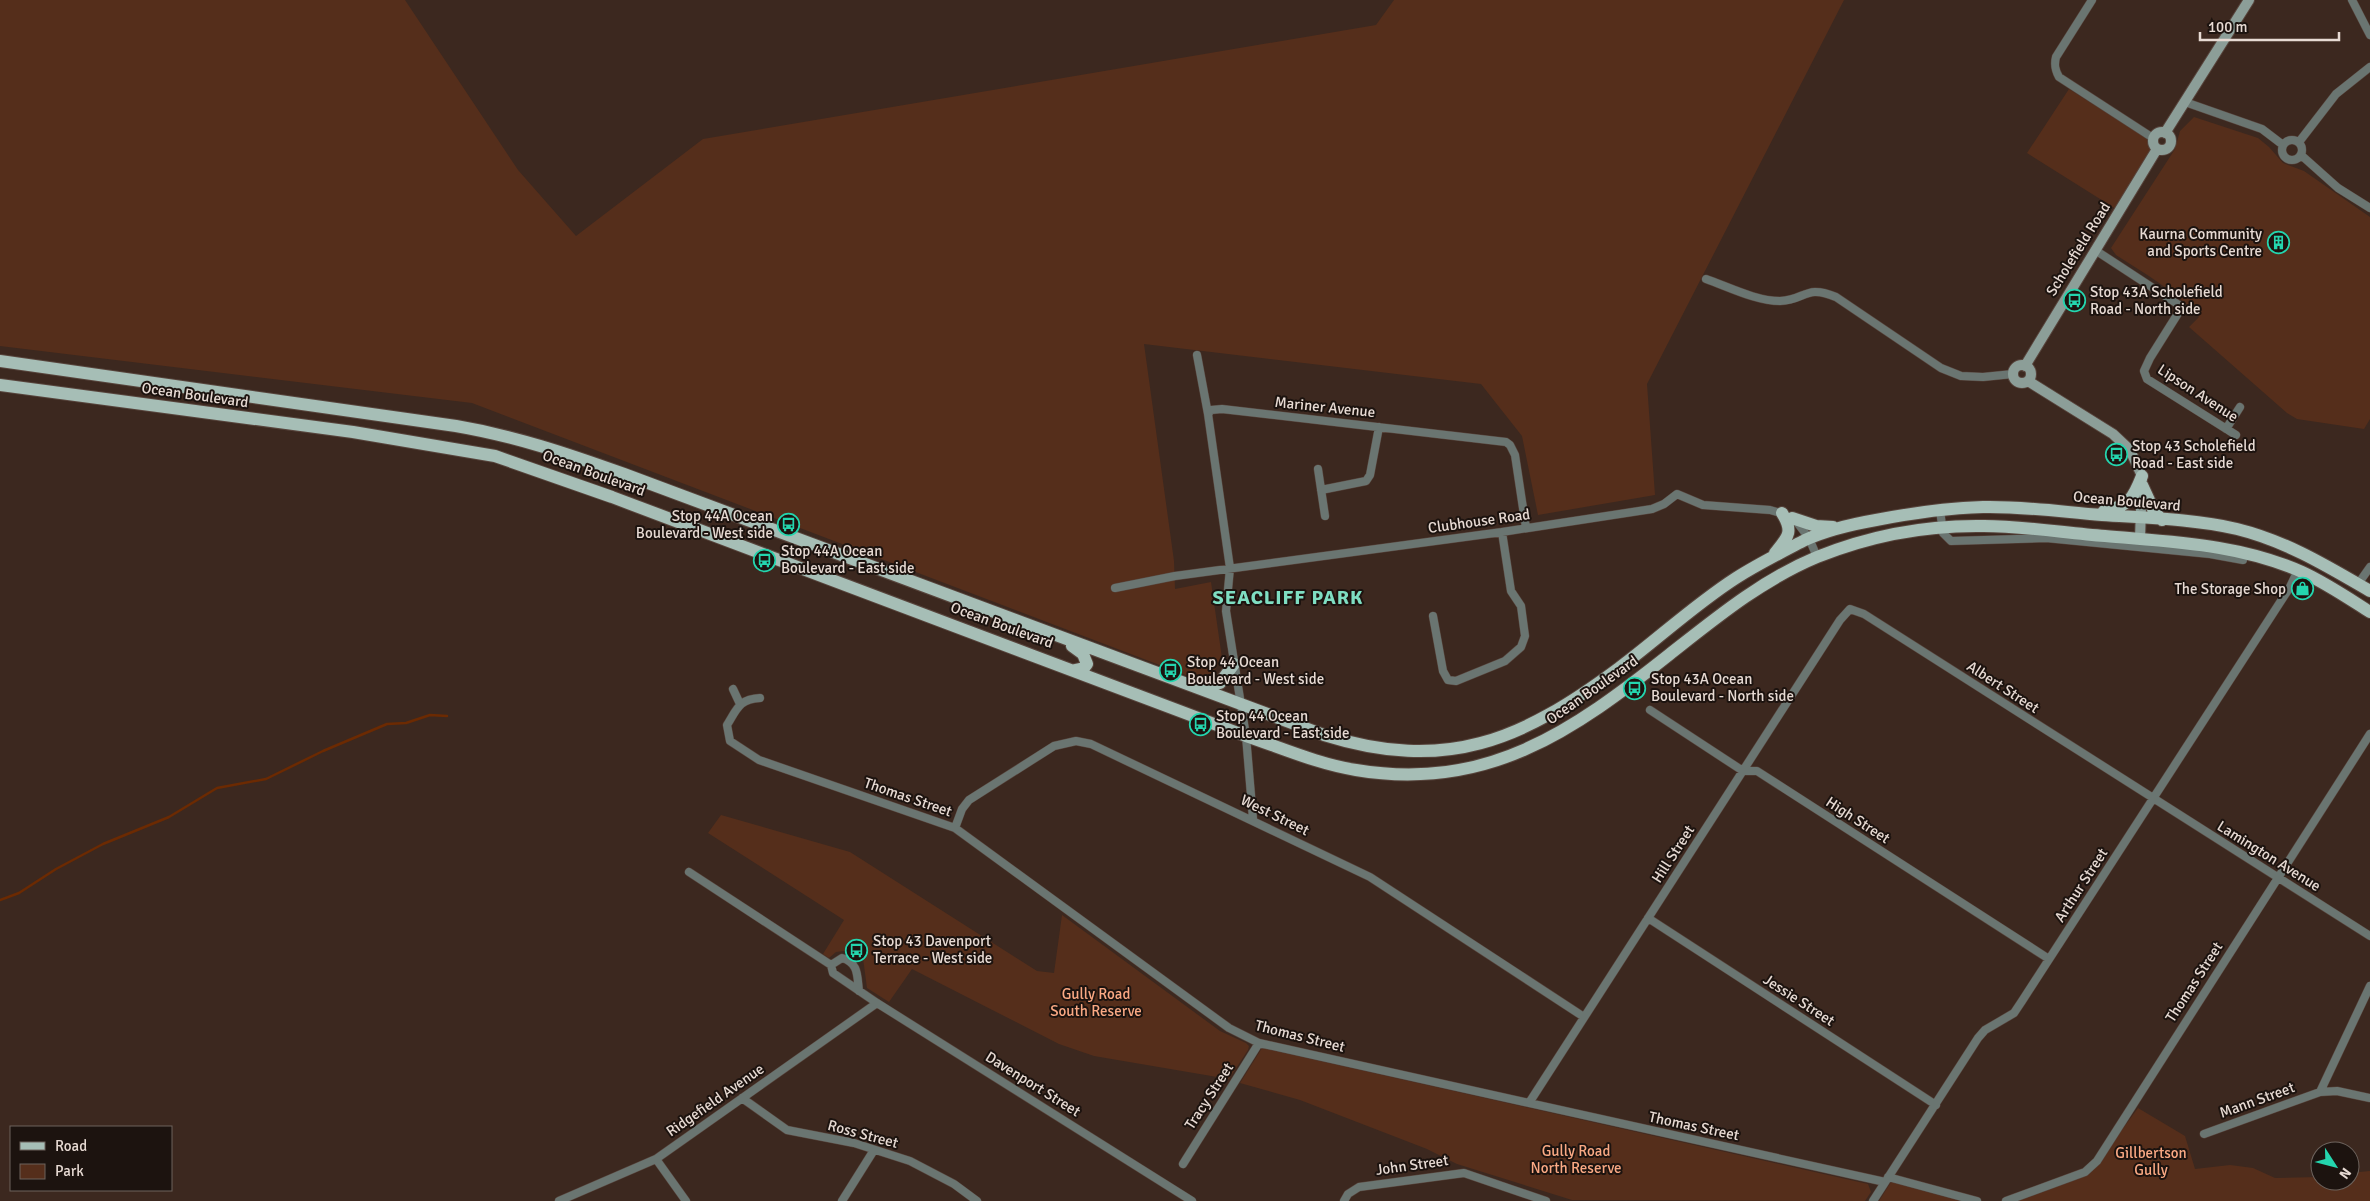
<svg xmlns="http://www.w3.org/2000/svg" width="2370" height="1201" font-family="Signika,sans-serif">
	<rect width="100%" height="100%" fill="#3c281f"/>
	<!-- green -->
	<path fill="#552e1b" d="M 0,0 L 405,0 L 518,170 L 576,236 L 703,139 L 1376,25 L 1394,0 L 1844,0 L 1647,384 L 1655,495 L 1538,515 L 1522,436 L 1481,384 L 1144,344 L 1174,561 L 1175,589 L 1211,582 L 1222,658 L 1213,673 L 1191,677 L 472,403 L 0,346 Z
		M 2069,89 L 2150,140 L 2153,149 L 2116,209 L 2027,153 Z
		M 2194,117 L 2258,138 L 2269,147 L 2283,163 L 2304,171 L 2370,217 L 2370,419 L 2364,429 L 2297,419 L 2287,413 L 2189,327 L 2199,317 C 2176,291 2145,274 2116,255 L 2111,248 L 2175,149 L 2180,131 Z
		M 721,815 L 850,852 L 1037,971 L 1054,973 L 1062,915 L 1220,1031 L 1246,1043 L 1249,1046 L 1248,1050 L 1229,1079 L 1094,1056 L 1059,1044 L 912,969 L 889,1002 L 867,988 L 863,958 L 851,950 L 836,952 L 829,958 L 823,954 L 844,920 L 708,833 Z
		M 1262,1048 L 1868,1184 L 1871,1192 L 1865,1201 L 1572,1200 L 1457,1164 L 1427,1149 L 1300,1100 L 1240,1083 Z
		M 2138,1108 L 2185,1136 L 2195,1169 L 2230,1165 L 2253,1168 L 2275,1178 L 2320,1177 L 2320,1181 L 2350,1181 L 2350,1173 L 2370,1171 L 2370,1201 L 2017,1201 L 2091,1172 Z
		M 1891,1182 L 1960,1201 L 1879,1201 Z"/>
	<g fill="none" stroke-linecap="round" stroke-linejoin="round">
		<!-- stream -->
		<path stroke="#6c2a02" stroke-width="2.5" d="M 0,900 L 19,893 L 56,869 L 103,844 L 169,817 L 217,788 L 266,779 L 323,751 L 387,724 L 406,723 L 430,715 L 447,716"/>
		<defs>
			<path id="street" d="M 2092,0 L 2056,57 C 2054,65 2055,70 2059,77 L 2153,138
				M 2352,0 L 2370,35
				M 2185,102 L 2262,129 L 2283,145
				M2282 150a10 10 0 1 1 20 0a10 10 0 1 1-20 0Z
				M 2299,142 L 2336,94 L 2370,67
				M 2301,155 L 2338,188 L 2370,208
				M 2095,250 L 2182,307 L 2150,358 L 2144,371 L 2147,379 L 2236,435
				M 1706,279 C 1729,287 1756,301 1780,301 C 1806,300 1805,284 1836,297 L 1941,368 L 1961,376 L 1983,377 L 2013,374
				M 1197,355 L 1208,414
				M 2226,429 L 2240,407
				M 1318,469 L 1325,516
				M 1321,490 L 1366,481 L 1370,475 L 1379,427
				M 1940,510 L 1943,533 L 1951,541 L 2046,538 L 2210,554 L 2243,560
				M 1796,521 L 1809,538 L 1817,557
				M 2358,584 L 2370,567
				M 1115,588 L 1175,576 L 1502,532 L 1652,509 L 1664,504 L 1677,494 L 1703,505 L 1770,510 L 1784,514
				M 1433,616 L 1443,671 L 1448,680 L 1456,681 L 1505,661 L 1521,647 L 1525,636 L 1521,606 L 1511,591 L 1502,532
				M 733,689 L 740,704
				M 760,698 C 739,699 737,709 727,725 L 730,741 L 759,760 L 955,828 L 1229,1028 L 1259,1043 L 1885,1182
				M 1650,710 L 1743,771 L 1757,771 L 2049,959
				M 1253,819 L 1246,736 L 1226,611 L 1230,568 L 1208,414 L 1211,410 L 1222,409 L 1506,442 L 1510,445 L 1515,455 L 1526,528
				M 955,828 L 962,809 L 969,800 L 1054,746 L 1076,741 L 1091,744 L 1370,877 L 1584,1017
				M 689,872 L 831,965 L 842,958 C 859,963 857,976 859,991
				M 1648,918 L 1936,1105
				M 831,965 L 833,973 L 877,1003 L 1192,1201
				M 2370,986 L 2320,1092 L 2337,1091 L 2370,1098
				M 742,1098 L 787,1130 L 854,1143 L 910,1161 L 954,1184 L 977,1201
				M 1529,1103 L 1840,620 L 1850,609 L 1864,614 L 2370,936
				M 2204,1134 L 2320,1092
				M 656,1159 L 686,1201
				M 1183,1164 L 1259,1043
				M 1888,1177 L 1977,1201
				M 559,1201 L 656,1159 L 877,1003
				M 842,1201 L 874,1150
				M 1344,1201 L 1348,1194 L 1359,1187 L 1464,1173 L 1546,1201
				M 1873,1201 L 1978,1038 L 1985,1030 L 2014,1013 L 2022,1001 L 2290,587 L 2298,570
				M 2006,1201 L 2085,1172 L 2097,1161 L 2370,734"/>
			<path id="secondary" d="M2153 141a9 9 0 1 1 18 0a9 9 0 1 1-18 0Z
				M 2165,133 L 2249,0
				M2013 374a9 9 0 1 1 18 0a9 9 0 1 1-18 0Z
				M 2025,366 L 2157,149
				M 2028,381 L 2113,434 L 2130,450 L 2142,476 L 2140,539"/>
			<path id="primary" d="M 0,361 L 456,426 C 515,436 568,454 624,474 L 1324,735 C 1446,773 1521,741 1619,668 C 1658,639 1694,605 1736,578 C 1758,564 1782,552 1805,540 C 1827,530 1853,524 1876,520 C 1912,513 1947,508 1983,507 C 2022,506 2063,512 2102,515 C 2146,518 2194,519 2237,529 C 2286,541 2327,566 2370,591
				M 0,385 L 353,432 L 495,456 L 612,497 L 1246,736 C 1282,748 1318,764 1356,770 C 1487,792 1573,731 1670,654 C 1717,617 1762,580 1817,557 C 1869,536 1927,525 1984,526 C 2024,526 2065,533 2105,536 C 2172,542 2240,544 2302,572 C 2326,583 2348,598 2370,612
				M 2142,485 L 2154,511 L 2162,520
				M 2104,511 C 2129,506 2133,499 2142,476
				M 1792,518 L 1816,526 L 1833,527
				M 1775,553 C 1788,537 1794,532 1782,513
				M 1072,646 L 1083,654 L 1087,664 L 1084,668 L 1075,670
				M 1197,685 L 1203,687 L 1220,683 L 1234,664"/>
		</defs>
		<!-- street casing -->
		<use href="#street" stroke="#57443c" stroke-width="9"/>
		<!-- secondary casing -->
		<use href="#secondary" stroke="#57443c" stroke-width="12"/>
		<!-- primary casing -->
		<use href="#primary" stroke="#57443c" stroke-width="14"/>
		<!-- street -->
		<use href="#street" stroke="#6a7571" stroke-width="8"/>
		<!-- secondary -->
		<use href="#secondary" stroke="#8c9e98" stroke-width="10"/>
		<!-- primary -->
		<use href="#primary" stroke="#a6beb6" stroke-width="12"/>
	</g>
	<!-- icons -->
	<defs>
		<symbol id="building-ring" viewBox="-11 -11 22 22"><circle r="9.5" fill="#1c130f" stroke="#24d5ae" stroke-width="1.5"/><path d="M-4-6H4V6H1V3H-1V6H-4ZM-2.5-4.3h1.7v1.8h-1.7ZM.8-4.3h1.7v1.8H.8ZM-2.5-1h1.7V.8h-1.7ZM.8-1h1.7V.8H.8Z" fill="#24d5ae"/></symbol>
		<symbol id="bus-ring" viewBox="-11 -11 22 22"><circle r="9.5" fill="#1c130f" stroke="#24d5ae" stroke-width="1.5"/><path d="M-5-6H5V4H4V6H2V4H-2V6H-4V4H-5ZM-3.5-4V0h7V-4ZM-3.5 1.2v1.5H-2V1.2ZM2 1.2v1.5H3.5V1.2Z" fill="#24d5ae"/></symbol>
		<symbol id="shop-ring" viewBox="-11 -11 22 22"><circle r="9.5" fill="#1c130f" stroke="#24d5ae" stroke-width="1.5"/><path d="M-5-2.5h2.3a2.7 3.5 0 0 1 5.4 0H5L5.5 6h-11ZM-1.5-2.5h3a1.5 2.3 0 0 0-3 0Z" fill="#24d5ae"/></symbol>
	</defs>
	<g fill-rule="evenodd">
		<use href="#building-ring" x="2266" y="230" width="25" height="25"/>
		<use href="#bus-ring" x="2062" y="288" width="25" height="25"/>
		<use href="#bus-ring" x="2104" y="442" width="25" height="25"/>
		<use href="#bus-ring" x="776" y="512" width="25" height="25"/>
		<use href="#bus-ring" x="752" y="548" width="25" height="25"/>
		<use href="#shop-ring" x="2290" y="576" width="25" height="25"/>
		<use href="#bus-ring" x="1158" y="658" width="25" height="25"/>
		<use href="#bus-ring" x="1622" y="676" width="25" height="25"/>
		<use href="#bus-ring" x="1188" y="712" width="25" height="25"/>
		<use href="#bus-ring" x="844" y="938" width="25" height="25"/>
	</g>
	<g text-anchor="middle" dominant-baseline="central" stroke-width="4" stroke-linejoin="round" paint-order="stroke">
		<!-- poi labels -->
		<g font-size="15" fill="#e7dad3" stroke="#1c130f" text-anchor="start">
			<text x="2262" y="234" text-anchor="end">Kaurna Community<tspan x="2262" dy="17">and Sports Centre</tspan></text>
			<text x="2090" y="292">Stop 43A Scholefield<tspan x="2090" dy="17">Road - North side</tspan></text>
			<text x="2132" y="446">Stop 43 Scholefield<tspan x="2132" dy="17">Road - East side</tspan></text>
			<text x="773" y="516" text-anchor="end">Stop 44A Ocean<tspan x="773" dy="17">Boulevard - West side</tspan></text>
			<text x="781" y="551">Stop 44A Ocean<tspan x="781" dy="17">Boulevard - East side</tspan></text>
			<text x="2286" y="589" text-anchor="end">The Storage Shop</text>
			<text x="1187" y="662">Stop 44 Ocean<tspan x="1187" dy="17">Boulevard - West side</tspan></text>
			<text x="1651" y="679">Stop 43A Ocean<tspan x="1651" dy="17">Boulevard - North side</tspan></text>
			<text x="1216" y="716">Stop 44 Ocean<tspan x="1216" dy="17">Boulevard - East side</tspan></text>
			<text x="873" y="941">Stop 43 Davenport<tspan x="873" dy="17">Terrace - West side</tspan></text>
		</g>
		<!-- street labels -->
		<g font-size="15" fill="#e7dad3" stroke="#1c130f">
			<text transform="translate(2078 249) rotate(-58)">Scholefield Road</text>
			<text transform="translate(2198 393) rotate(33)">Lipson Avenue</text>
			<text transform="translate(195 395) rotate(8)">Ocean Boulevard</text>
			<text transform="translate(1325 407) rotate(6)">Mariner Avenue</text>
			<text transform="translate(594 473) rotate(20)">Ocean Boulevard</text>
			<text transform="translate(2127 501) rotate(5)">Ocean Boulevard</text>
			<text transform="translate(1479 521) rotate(-8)">Clubhouse Road</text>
			<text transform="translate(1002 625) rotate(20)">Ocean Boulevard</text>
			<text transform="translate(2003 687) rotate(33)">Albert Street</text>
			<text transform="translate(1592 690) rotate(-35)">Ocean Boulevard</text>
			<text transform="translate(908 797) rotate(19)">Thomas Street</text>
			<text transform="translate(1275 815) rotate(26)">West Street</text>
			<text transform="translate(1858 820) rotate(33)">High Street</text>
			<text transform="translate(1673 854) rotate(-57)">Hill Street</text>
			<text transform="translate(2269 856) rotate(32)">Lamington Avenue</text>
			<text transform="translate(2081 885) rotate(-57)">Arthur Street</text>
			<text transform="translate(2194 982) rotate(-57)">Thomas Street</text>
			<text transform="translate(1799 1000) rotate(33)">Jessie Street</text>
			<text transform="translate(1300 1036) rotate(14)">Thomas Street</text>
			<text transform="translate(1033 1084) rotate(32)">Davenport Street</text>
			<text transform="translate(1209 1096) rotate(-57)">Tracy Street</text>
			<text transform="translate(715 1100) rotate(-35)">Ridgefield Avenue</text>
			<text transform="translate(2257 1100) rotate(-20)">Mann Street</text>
			<text transform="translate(1694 1126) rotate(12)">Thomas Street</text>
			<text transform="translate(863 1134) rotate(15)">Ross Street</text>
			<text transform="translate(1412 1165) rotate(-8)">John Street</text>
		</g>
		<!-- park labels -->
		<g font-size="15" fill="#faa984" stroke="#1c130f">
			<text x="1096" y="994">Gully Road<tspan x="1096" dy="17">South Reserve</tspan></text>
			<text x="1576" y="1151">Gully Road<tspan x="1576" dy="17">North Reserve</tspan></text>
			<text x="2151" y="1153">Gillbertson<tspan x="2151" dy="17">Gully</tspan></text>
		</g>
		<!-- district labels -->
		<g font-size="20" font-weight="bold" letter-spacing="1" fill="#7fdec2" stroke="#1c130f">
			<text x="1288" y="597">SEACLIFF PARK</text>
		</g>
	</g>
	<!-- legend -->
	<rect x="10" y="1126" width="162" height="65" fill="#1c130f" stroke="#6d635d"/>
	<rect x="20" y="1142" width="25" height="8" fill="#a6beb6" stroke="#6d635d"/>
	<text x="55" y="1151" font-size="15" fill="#e7dad3">Road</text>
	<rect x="20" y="1164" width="25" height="15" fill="#552e1b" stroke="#6d635d"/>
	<text x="55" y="1176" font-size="15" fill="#e7dad3">Park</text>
	<!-- north arrow -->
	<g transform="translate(2335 1166) rotate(126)"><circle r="24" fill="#1c130f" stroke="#6d635d"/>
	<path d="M0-4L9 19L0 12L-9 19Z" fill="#24d5ae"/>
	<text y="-8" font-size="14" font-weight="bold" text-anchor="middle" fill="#e7dad3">N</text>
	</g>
	<!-- scale -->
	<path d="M2200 32v8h139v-8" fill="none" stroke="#e7dad3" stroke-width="2.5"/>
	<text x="2208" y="32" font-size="15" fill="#e7dad3" stroke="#1c130f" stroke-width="4" paint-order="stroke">100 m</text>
</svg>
